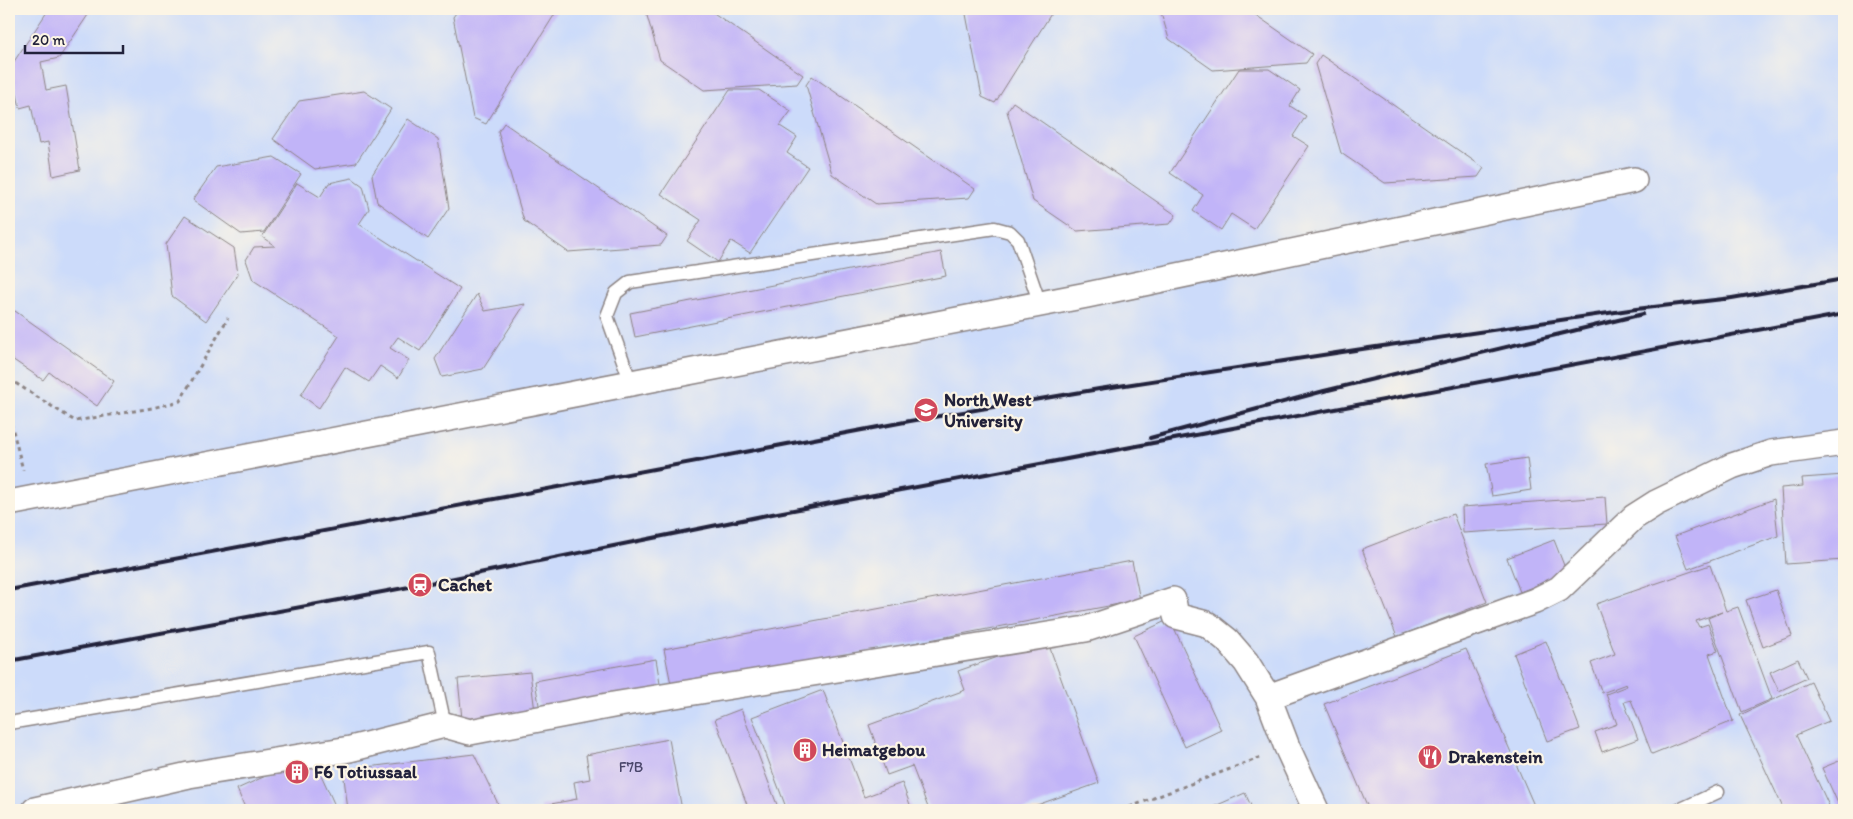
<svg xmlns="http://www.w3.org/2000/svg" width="1853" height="819" font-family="Itim,sans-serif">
	<rect width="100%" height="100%" fill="#fcf5e5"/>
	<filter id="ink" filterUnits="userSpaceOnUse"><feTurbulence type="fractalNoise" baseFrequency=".02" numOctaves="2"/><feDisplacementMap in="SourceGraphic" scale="10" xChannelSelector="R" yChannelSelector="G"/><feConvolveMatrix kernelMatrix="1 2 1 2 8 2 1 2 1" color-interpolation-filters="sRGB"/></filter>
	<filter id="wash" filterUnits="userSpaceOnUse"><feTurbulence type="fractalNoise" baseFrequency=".0096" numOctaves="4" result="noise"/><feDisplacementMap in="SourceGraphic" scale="20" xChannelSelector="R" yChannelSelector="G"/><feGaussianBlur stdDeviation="1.12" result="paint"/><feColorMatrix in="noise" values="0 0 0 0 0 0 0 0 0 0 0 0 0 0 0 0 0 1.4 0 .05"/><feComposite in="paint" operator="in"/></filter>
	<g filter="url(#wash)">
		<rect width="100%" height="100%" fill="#f6e5cc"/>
		<!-- built -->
		<path fill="#ccdbfa" d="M 9,9 L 1844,9 L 1844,810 L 9,810 Z"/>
		<g id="blocks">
			<!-- building -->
			<path fill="#c1b4f8" d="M 49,9 L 92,9 L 59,58 L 41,62 L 46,90 L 66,86 L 80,170 L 53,176 L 48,142 L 39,144 L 31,105 L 20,108 L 11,66 Z
				M 459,9 L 558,9 L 486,124 L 473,118 L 453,17 Z
				M 645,9 L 708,9 L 803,75 L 797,84 L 704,90 L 660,60 Z
				M 965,9 L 1054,9 L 995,103 L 982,97 Z
				M 1160,9 L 1247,9 L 1312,54 L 1306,63 L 1213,70 L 1169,39 Z
				M 1321,55 L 1484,168 L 1478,177 L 1385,183 L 1341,153 L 1315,64 Z
				M 1239,69 L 1269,69 L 1300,90 L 1290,106 L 1306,116 L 1293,136 L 1309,146 L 1254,229 L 1231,214 L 1221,230 L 1193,211 L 1203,195 L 1170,173 Z
				M 812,76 L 975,189 L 969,198 L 876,204 L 832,174 L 806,85 Z
				M 730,90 L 759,90 L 791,111 L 780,126 L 797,137 L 787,153 L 808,167 L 750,253 L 731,241 L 718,262 L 687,241 L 701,220 L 661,194 Z
				M 364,91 L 391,109 L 356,163 L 315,169 L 273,139 L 299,101 Z
				M 1013,102 L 1176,215 L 1170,224 L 1077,231 L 1033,201 L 1007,111 Z
				M 408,119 L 438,139 L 449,208 L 428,239 L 377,202 L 372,175 Z
				M 504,123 L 667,236 L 661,245 L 568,252 L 524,221 L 498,132 Z
				M 274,157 L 301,174 L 264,232 L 241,234 L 193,200 L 216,167 Z
				M 352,178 L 363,186 L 369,209 L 359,224 L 460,289 L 420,351 L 398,337 L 390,348 L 409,360 L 398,378 L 380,366 L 369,382 L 345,367 L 319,408 L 301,395 L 339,336 L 253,280 L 246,260 L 254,247 L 275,246 L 262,237 L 297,183 L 320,197 L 329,183 Z
				M 185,216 L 234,248 L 238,274 L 206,321 L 172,296 L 166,244 Z
				M 941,252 L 946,276 L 635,337 L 630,313 Z
				M 477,294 L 485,311 L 525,304 L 483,369 L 442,377 L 435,359 Z
				M 15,311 L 114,381 L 97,406 L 49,372 L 43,380 L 9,357 L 9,313 Z
				M 1527,458 L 1531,490 L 1492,496 L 1486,464 Z
				M 1844,475 L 1844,560 L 1786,564 L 1781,488 L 1803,486 L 1802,478 Z
				M 1605,497 L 1607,524 L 1463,533 L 1462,507 Z
				M 1774,499 L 1778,536 L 1688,569 L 1675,536 Z
				M 1453,514 L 1487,602 L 1397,637 L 1362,549 Z
				M 1554,540 L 1567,573 L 1520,592 L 1507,558 Z
				M 1132,561 L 1140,600 L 672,689 L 664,649 Z
				M 1710,565 L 1726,611 L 1738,607 L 1772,699 L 1742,712 L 1708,618 L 1722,612 L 1696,621 L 1699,627 L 1708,624 L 1718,651 L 1709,654 L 1733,721 L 1652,754 L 1631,700 L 1624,702 L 1638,739 L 1602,752 L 1595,732 L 1617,724 L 1606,694 L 1627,686 L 1626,684 L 1602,693 L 1591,663 L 1615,654 L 1596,604 Z
				M 1776,590 L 1792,636 L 1763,647 L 1746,600 Z
				M 1170,619 L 1221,730 L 1185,747 L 1134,636 Z
				M 1047,640 L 1099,783 L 1023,810 L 954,810 L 953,809 L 949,810 L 929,810 L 912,766 L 887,775 L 869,725 L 965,690 L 958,671 Z
				M 1546,641 L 1580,729 L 1547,741 L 1514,654 Z
				M 1466,649 L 1536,810 L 1369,810 L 1324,704 Z
				M 656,659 L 661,690 L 540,711 L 535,681 Z
				M 1798,659 L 1807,678 L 1779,691 L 1770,672 Z
				M 530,672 L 535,712 L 462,719 L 458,679 Z
				M 1811,682 L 1829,721 L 1796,735 L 1831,810 L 1784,810 L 1740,715 Z
				M 823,690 L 864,797 L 902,783 L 912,810 L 787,810 L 752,717 Z
				M 741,709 L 779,810 L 749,810 L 715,719 Z
				M 669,739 L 682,810 L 542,810 L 541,806 L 577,799 L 574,782 L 590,779 L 586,755 Z
				M 474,754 L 501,810 L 348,810 L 343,770 Z
				M 312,755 L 337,810 L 246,810 L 237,789 Z
				M 1844,759 L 1844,810 L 1841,810 L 1822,768 Z
				M 1245,793 L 1253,810 L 1206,810 Z"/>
		</g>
	</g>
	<g filter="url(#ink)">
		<use href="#blocks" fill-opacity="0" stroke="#8c8484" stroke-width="1"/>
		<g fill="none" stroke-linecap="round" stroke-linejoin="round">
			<defs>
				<path id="service" d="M 631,383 L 607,316 L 616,293 L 630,282 L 995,228 L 1010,232 L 1018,240 L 1040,304
					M 9,723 L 429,652 L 445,725
					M 1679,810 L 1718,792"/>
				<path id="minor" d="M 9,503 L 1087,295 L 1634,180
					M 1268,697 L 1535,601 L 1559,589 L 1634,517 L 1656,503 L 1732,466 L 1771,453 L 1844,443
					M 35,810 L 189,775 L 350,749 L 445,725 L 470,732 L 613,705 L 1086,629 L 1173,600 L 1176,616 L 1207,624 L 1227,640 L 1246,662 L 1268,697 L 1287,747 L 1316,810"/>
			</defs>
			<!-- service casing -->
			<use href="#service" stroke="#8c8484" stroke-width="15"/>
			<!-- minor casing -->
			<use href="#minor" stroke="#8c8484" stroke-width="28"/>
			<!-- path -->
			<path stroke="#8c8484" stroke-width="3" stroke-dasharray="4 4" stroke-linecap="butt" d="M 9,379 L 75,421 L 152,408 L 180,401 L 228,318
				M 9,415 L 23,470
				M 1122,810 L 1259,758"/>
			<!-- service -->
			<use href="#service" stroke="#fff" stroke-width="12"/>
			<!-- minor -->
			<use href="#minor" stroke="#fff" stroke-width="25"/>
			<!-- rail -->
			<path stroke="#22223b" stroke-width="4" d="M 1726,299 L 1844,279
				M 1150,438 L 1324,391 L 1643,314
				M 9,590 L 910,421 L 1099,389 L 1362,349 L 1636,309 L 1732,298
				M 9,661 L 420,585 L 772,514 L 1844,314"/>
		</g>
	</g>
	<!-- icons -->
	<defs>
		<symbol id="university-disc" viewBox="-11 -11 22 22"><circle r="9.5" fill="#d1495b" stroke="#fcf5e5"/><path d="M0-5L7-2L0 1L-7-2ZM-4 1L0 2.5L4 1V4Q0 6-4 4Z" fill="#fff"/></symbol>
		<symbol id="station-disc" viewBox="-11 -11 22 22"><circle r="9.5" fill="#d1495b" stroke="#fcf5e5"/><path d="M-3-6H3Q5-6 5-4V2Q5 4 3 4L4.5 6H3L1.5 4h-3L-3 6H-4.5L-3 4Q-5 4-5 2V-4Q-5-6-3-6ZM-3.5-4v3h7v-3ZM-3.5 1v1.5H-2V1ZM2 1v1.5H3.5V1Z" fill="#fff"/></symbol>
		<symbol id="building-disc" viewBox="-11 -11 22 22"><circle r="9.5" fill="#d1495b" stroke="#fcf5e5"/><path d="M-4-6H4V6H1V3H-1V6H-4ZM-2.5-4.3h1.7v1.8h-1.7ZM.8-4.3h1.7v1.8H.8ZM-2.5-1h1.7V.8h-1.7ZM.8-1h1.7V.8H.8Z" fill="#fff"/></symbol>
		<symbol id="restaurant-disc" viewBox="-11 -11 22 22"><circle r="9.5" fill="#d1495b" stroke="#fcf5e5"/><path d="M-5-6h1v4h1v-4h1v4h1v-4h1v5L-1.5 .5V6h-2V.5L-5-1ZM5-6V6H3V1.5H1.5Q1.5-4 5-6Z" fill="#fff"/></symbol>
	</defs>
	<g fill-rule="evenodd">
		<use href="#university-disc" x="912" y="396" width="28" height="28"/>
		<use href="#station-disc" x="406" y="571" width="28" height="28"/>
		<use href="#building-disc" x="791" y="736" width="28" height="28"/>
		<use href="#restaurant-disc" x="1416" y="743" width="28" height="28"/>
		<use href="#building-disc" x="283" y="758" width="28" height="28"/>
	</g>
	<g text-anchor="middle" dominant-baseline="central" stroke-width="4.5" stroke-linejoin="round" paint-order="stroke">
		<!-- number labels -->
		<g font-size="15" fill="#4a466a">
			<text x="631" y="767">F7B</text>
		</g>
		<!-- poi labels -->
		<g font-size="18" font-weight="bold" fill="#22223b" stroke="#fcf5e5" text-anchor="start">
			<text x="944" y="400">North West<tspan x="944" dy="21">University</tspan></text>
			<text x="438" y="585">Cachet</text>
			<text x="822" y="750">Heimatgebou</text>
			<text x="1448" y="757">Drakenstein</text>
			<text x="314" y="772">F6 Totiussaal</text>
		</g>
	</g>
	<!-- margin -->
	<rect width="1853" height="819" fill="none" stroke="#fcf5e5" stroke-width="30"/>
	<!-- scale -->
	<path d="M25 45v8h98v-8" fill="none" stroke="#22223b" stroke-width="2.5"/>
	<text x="32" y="45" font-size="15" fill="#22223b" stroke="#fcf5e5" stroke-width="4" paint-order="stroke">20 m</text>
</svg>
